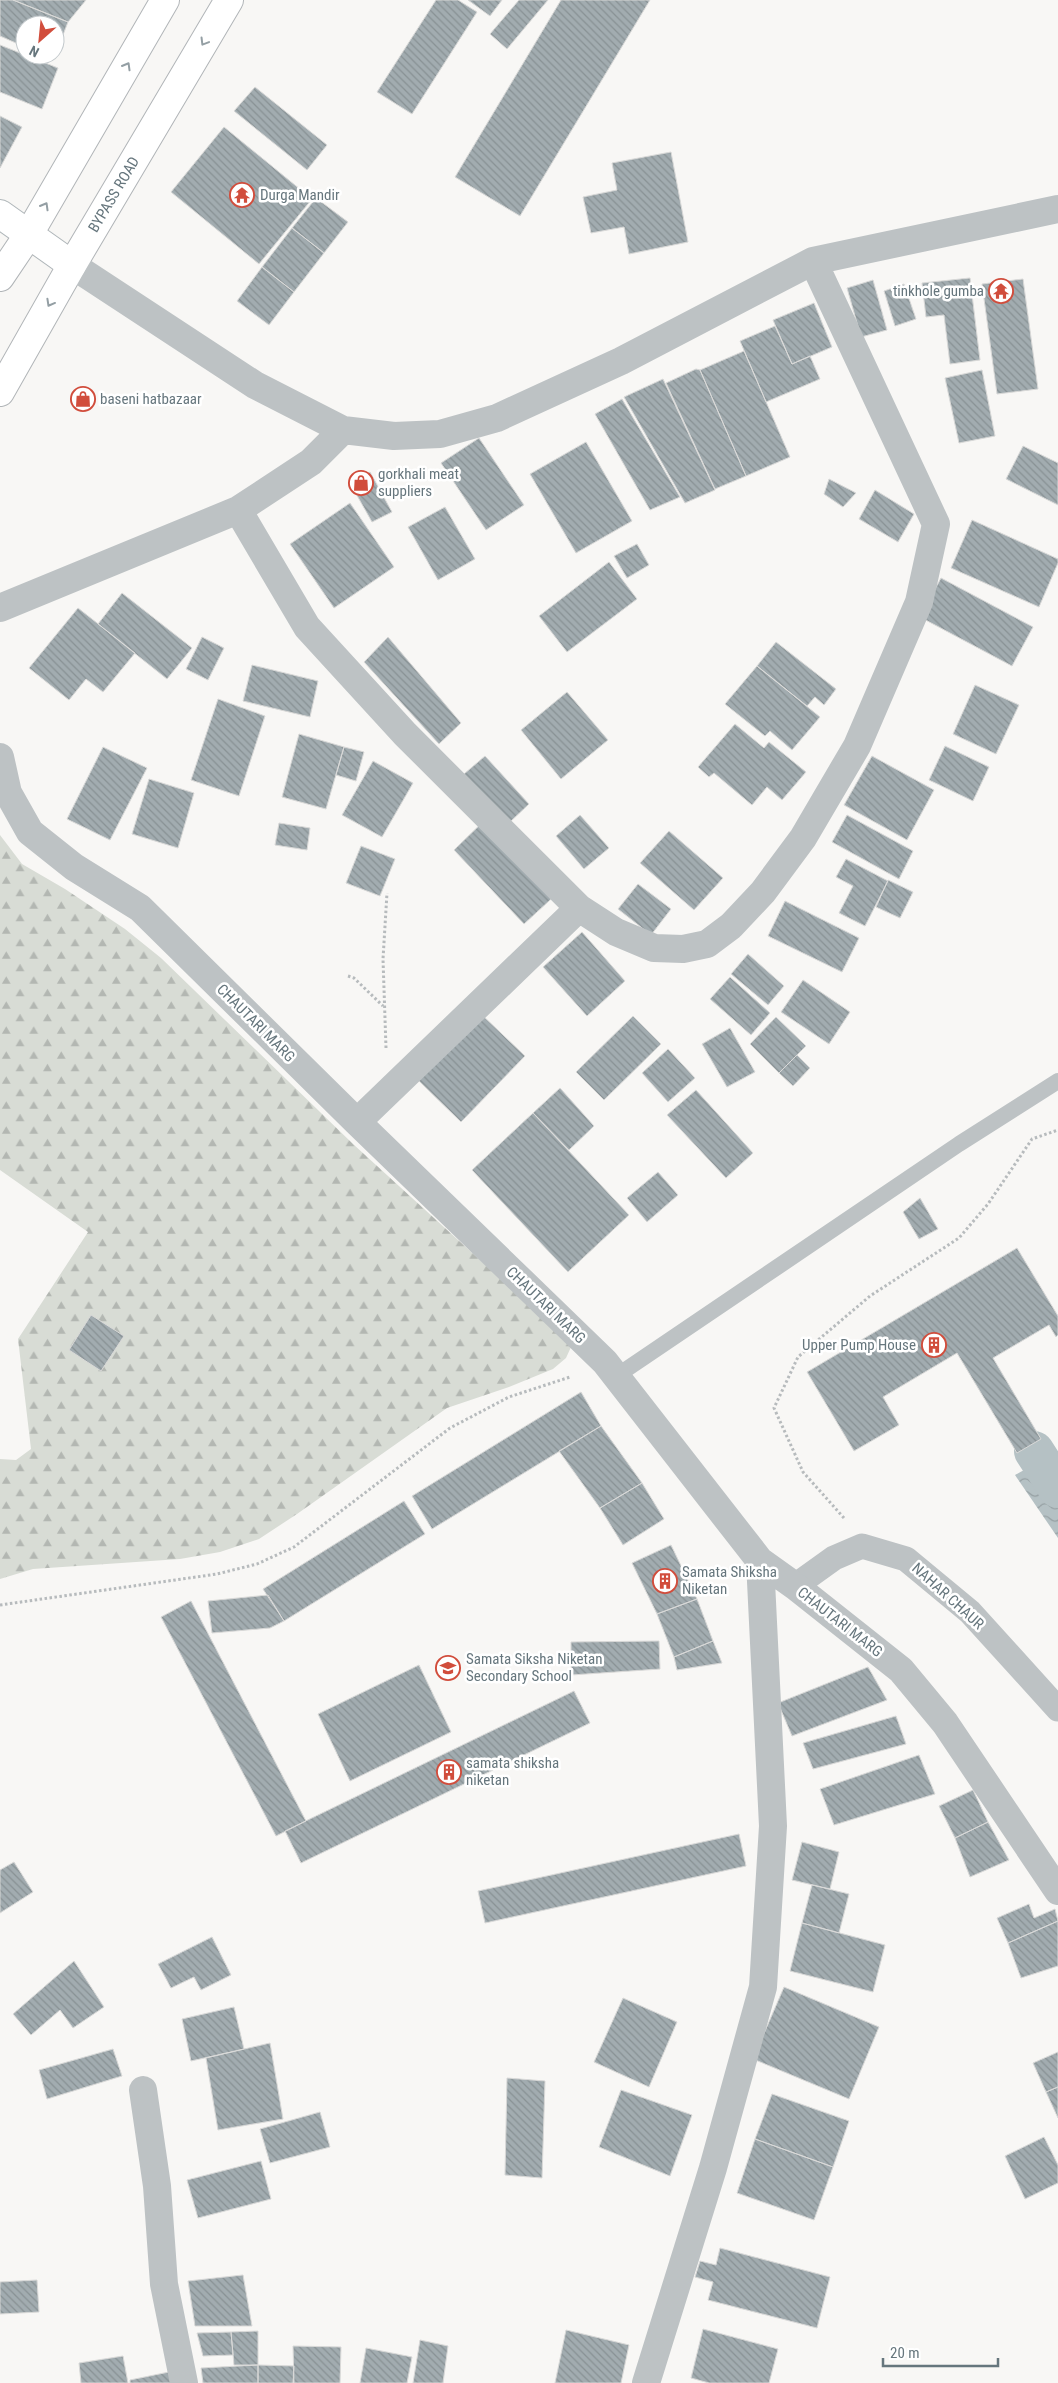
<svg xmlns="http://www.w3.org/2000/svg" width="1058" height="2383" font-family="'Roboto Condensed',sans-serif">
	<defs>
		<pattern id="forest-firs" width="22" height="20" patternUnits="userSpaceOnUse" patternTransform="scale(1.25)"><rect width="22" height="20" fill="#d8dcd5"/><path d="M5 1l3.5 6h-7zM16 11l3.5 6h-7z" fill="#b3b7b2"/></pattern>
		<pattern id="water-waves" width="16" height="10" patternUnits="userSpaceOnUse" patternTransform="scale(1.25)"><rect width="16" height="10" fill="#b5c1c4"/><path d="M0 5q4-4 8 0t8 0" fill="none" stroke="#97a1a4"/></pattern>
		<pattern id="building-back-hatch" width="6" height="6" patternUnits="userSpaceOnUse" patternTransform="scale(1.25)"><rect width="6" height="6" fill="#a2acb0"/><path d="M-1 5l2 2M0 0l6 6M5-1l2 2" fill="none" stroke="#889194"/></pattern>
	</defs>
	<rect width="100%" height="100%" fill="#f8f7f5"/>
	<!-- forest -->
	<path fill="url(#forest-firs)" d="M 0,835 L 22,864 L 65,889 L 125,929 L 161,958 L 353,1144 L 550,1324 L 571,1347 L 566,1358 L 553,1369 L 509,1387 L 447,1408 L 297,1514 L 259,1539 L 220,1552 L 180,1559 L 33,1569 L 0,1579 L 0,1459 L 16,1460 L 31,1449 L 18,1339 L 88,1232 L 0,1170 Z"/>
	<!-- water -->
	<path fill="url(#water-waves)" d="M 1058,1451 L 1058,1538 L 1015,1475 Z"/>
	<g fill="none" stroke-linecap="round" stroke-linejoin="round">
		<!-- canal -->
		<path stroke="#b5c1c4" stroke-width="40" d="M 1034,1451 L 1058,1488"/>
	</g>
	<!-- building -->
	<path fill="url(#building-back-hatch)" stroke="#d9d9d8" d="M 0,0 L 13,0 L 68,22 L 54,58 L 46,55 L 55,55 L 55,25 L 25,25 L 25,47 L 0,36 Z
		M 13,0 L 86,0 L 68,22 Z
		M 436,0 L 458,0 L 477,12 L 412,114 L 377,92 Z
		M 468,0 L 502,0 L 490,16 Z
		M 519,0 L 548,0 L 507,49 L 490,34 Z
		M 561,0 L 650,0 L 520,216 L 455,177 Z
		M 0,45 L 58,68 L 42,109 L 0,92 Z
		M 255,87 L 327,145 L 307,170 L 234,111 Z
		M 0,116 L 22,127 L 0,168 Z
		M 224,127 L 312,199 L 259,264 L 171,192 Z
		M 671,152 L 688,242 L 629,254 L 624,227 L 591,233 L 583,197 L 617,190 L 612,163 Z
		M 316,198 L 348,222 L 324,253 L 292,228 Z
		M 292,228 L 324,253 L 294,292 L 262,267 Z
		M 262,267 L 294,292 L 269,325 L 237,301 Z
		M 970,278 L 980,360 L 950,364 L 944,315 L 926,317 L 922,283 Z
		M 1023,279 L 1038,389 L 997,394 L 982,284 Z
		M 873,280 L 887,330 L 861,337 L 847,288 Z
		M 904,284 L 916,319 L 895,326 L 884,291 Z
		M 814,303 L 832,347 L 792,364 L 773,320 Z
		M 775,326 L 792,364 L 810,356 L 820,379 L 766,402 L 740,341 Z
		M 744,351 L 790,457 L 746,476 L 700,370 Z
		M 696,369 L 700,370 L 746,476 L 715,489 L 666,383 Z
		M 982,370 L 995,436 L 959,443 L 945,378 Z
		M 663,379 L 715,490 L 685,503 L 624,397 Z
		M 622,399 L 680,497 L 650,510 L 595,414 Z
		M 479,438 L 524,505 L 486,530 L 441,463 Z
		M 586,442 L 632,521 L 576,553 L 530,474 Z
		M 1023,446 L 1058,463 L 1058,505 L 1006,479 Z
		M 370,472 L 392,512 L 372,522 L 350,483 Z
		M 829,479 L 856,493 L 843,507 L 824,494 Z
		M 875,490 L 914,514 L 898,542 L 859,519 Z
		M 350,503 L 394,567 L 334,608 L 290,544 Z
		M 445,507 L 475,559 L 438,580 L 408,527 Z
		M 972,520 L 1058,559 L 1058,563 L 1039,607 L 951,568 Z
		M 637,544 L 649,565 L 627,578 L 614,556 Z
		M 609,562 L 637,599 L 567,652 L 539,616 Z
		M 941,578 L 1033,627 L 1012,666 L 920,617 Z
		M 122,593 L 192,648 L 167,679 L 98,624 Z
		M 78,608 L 135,653 L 103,692 L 86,679 L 69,700 L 29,668 Z
		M 202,637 L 224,648 L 208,680 L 186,669 Z
		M 388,637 L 461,723 L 439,744 L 364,662 Z
		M 776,642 L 836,689 L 824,705 L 815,697 L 807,706 L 757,666 Z
		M 252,665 L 318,681 L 310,717 L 243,701 Z
		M 757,666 L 820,717 L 792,750 L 770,731 L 765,736 L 725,704 Z
		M 975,685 L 1019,705 L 996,754 L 953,734 Z
		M 567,692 L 608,740 L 561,779 L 521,730 Z
		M 218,699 L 265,716 L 239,796 L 191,780 Z
		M 735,724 L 764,748 L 769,742 L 806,772 L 782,800 L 767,787 L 752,805 L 714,773 L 709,777 L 698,767 Z
		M 299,734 L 344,747 L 326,809 L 282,797 Z
		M 945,746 L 989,767 L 973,801 L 929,780 Z
		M 103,747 L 147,768 L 110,840 L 67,819 Z
		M 344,747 L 364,752 L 356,781 L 336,775 Z
		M 485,756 L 529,804 L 510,822 L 464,774 Z
		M 872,756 L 934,790 L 907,840 L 844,805 Z
		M 373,761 L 413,783 L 382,837 L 342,815 Z
		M 149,779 L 194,793 L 178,848 L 132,834 Z
		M 490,815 L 562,889 L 524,924 L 454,850 Z
		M 580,815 L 609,848 L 584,869 L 556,836 Z
		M 847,815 L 913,851 L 899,879 L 832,842 Z
		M 279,823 L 310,828 L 307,850 L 275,845 Z
		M 669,831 L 723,878 L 694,910 L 640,863 Z
		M 361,846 L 395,859 L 380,896 L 346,883 Z
		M 846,859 L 888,881 L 865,926 L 839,913 L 853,886 L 836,877 Z
		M 888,880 L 913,892 L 900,918 L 876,907 Z
		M 638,884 L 671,909 L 651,935 L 618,909 Z
		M 785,901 L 859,938 L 842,972 L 768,936 Z
		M 582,932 L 625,981 L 587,1016 L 543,967 Z
		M 748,954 L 784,986 L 768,1005 L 731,974 Z
		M 730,977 L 770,1013 L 751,1035 L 710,999 Z
		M 803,980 L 850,1012 L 829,1044 L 781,1012 Z
		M 480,1013 L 525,1056 L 461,1122 L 417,1079 Z
		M 633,1016 L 661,1044 L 604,1100 L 576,1072 Z
		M 776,1017 L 806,1046 L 779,1073 L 750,1044 Z
		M 730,1028 L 755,1072 L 727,1087 L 702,1044 Z
		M 668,1049 L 695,1078 L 668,1102 L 642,1073 Z
		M 797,1055 L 810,1068 L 793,1086 L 779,1073 Z
		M 560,1088 L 594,1126 L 569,1150 L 533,1113 Z
		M 696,1090 L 753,1153 L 726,1178 L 667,1115 Z
		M 533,1113 L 629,1215 L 568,1272 L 472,1170 Z
		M 658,1172 L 678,1195 L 647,1222 L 627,1198 Z
		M 920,1198 L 938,1229 L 919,1239 L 903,1212 Z
		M 1017,1248 L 1058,1316 L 1058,1335 L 1056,1337 L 1049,1325 L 993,1358 L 1041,1439 L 1017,1453 L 957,1353 L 883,1397 L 899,1425 L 854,1451 L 807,1372 Z
		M 91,1315 L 124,1336 L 101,1371 L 69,1350 Z
		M 581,1392 L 601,1426 L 432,1529 L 412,1496 Z
		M 601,1426 L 642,1483 L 600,1508 L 559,1451 Z
		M 642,1483 L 664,1519 L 623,1545 L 600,1508 Z
		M 404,1501 L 425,1534 L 284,1621 L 263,1589 Z
		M 671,1545 L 697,1599 L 657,1614 L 632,1563 Z
		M 268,1595 L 284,1621 L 270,1628 L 212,1633 L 208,1601 Z
		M 697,1599 L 713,1641 L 674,1657 L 657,1614 Z
		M 191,1601 L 306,1821 L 276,1836 L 161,1617 Z
		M 659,1641 L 660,1669 L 571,1675 L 571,1642 Z
		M 713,1641 L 722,1663 L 677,1670 L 674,1657 Z
		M 419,1665 L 451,1732 L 350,1781 L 318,1714 Z
		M 868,1667 L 887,1700 L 792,1736 L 778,1703 Z
		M 574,1691 L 590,1723 L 301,1863 L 285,1831 Z
		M 896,1716 L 906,1744 L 813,1769 L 803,1743 Z
		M 919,1755 L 935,1794 L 834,1825 L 820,1789 Z
		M 973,1790 L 988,1822 L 955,1838 L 939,1806 Z
		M 988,1822 L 1009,1860 L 970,1877 L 955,1838 Z
		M 739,1834 L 746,1866 L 485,1923 L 478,1891 Z
		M 802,1842 L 839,1852 L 830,1889 L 792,1880 Z
		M 14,1862 L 33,1892 L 0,1913 L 0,1870 Z
		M 812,1885 L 849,1894 L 839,1933 L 802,1923 Z
		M 1029,1904 L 1034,1918 L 1055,1909 L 1058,1921 L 1008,1943 L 997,1918 Z
		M 1058,1921 L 1058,1966 L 1021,1978 L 1008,1943 Z
		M 802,1923 L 885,1945 L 873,1992 L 790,1971 Z
		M 212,1937 L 231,1975 L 201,1990 L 194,1977 L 171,1988 L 158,1964 Z
		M 74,1961 L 104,2007 L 73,2028 L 60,2010 L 31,2035 L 13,2014 Z
		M 784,1987 L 879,2027 L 849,2099 L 753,2059 Z
		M 623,1998 L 677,2022 L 649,2087 L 594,2062 Z
		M 234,2007 L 244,2049 L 191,2061 L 182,2019 Z
		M 270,2043 L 283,2119 L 218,2130 L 206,2058 Z
		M 113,2049 L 122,2076 L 47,2099 L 39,2070 Z
		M 1058,2052 L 1058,2087 L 1046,2092 L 1033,2063 Z
		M 507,2078 L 545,2081 L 542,2178 L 505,2175 Z
		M 1058,2087 L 1058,2118 L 1046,2092 Z
		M 621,2090 L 692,2115 L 670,2176 L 599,2147 Z
		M 772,2094 L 849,2121 L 833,2167 L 755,2139 Z
		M 320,2112 L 330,2147 L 270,2163 L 260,2129 Z
		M 1044,2137 L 1058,2165 L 1058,2183 L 1025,2199 L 1005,2156 Z
		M 755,2139 L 833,2167 L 814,2220 L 737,2193 Z
		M 261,2161 L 271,2199 L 198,2218 L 187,2180 Z
		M 720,2248 L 830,2277 L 817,2328 L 708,2300 L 713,2282 L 695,2277 L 700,2261 L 716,2265 Z
		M 243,2275 L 252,2326 L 195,2326 L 188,2281 Z
		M 37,2280 L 39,2312 L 0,2314 L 0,2282 Z
		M 703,2329 L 778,2349 L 769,2383 L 709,2383 L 691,2378 Z
		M 566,2330 L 629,2345 L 621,2383 L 555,2383 Z
		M 258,2331 L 258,2365 L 234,2365 L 231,2332 Z
		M 231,2332 L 233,2355 L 203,2356 L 197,2333 Z
		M 420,2340 L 448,2346 L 443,2383 L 413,2383 Z
		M 293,2346 L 341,2347 L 340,2383 L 294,2383 Z
		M 366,2348 L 412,2357 L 407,2383 L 360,2383 Z
		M 123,2356 L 128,2383 L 81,2383 L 79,2363 Z
		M 258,2365 L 258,2383 L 203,2383 L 201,2368 Z
		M 258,2365 L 294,2366 L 293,2383 L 258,2383 Z
		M 169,2372 L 171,2383 L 130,2383 L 130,2380 Z"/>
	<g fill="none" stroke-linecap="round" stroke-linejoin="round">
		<defs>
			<path id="secondary" d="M 0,214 L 72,265"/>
			<g id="trunk">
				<path d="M 0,277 L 29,234 L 165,0"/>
				<path id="s1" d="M 0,392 L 72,265 L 229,0"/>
			</g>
		</defs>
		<!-- secondary casing -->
		<use href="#secondary" stroke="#afb6b9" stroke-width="30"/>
		<!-- trunk casing -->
		<use href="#trunk" stroke="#b1b5b8" stroke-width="30"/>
		<!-- path -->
		<path stroke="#b7bbbd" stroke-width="3" stroke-dasharray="2.5 2.5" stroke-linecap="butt" d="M 348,976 L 354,978 L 383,1006
			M 386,1048 L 383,959 L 387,893
			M 844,1518 L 803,1472 L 774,1408 L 798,1357 L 870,1296 L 959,1238 L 988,1204 L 1032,1139 L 1058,1130
			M 0,1605 L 217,1574 L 257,1564 L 294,1547 L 450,1428 L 509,1397 L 570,1377"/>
		<!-- service -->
		<path stroke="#bdc2c4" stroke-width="16" d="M 615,1377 L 959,1144 L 1058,1081"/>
		<!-- pedestrian -->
		<path stroke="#bdc2c4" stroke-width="25" d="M 795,1586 L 834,1558 L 862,1546 L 906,1559 L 970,1612 L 1058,1709"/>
		<!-- minor -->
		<path stroke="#bdc2c4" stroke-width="28" d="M 72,265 L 255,385 L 343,430 L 394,436 L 440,434 L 497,418 L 621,361 L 813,261 L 1058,209
			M 238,510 L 307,627 L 405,734 L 579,908
			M 0,608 L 238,510 L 311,462 L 343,430
			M 0,757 L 8,793 L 30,832 L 74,867 L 140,908 L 357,1122 L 605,1362 L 760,1561 L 795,1586 L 901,1670 L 945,1723 L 1058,1891
			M 357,1122 L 579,908 L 616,932 L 654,948 L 683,949 L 707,944 L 731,926 L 763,892 L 803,838 L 857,746 L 919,602 L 936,524 L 813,261
			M 143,2090 L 157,2186 L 164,2284 L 184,2383
			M 646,2383 L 713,2168 L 763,1987 L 773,1826 L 760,1561"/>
		<!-- secondary -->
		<use href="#secondary" stroke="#fff" stroke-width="28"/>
		<!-- trunk -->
		<use href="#trunk" stroke="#fff" stroke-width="28"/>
	</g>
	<!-- one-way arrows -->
	<defs><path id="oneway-chevron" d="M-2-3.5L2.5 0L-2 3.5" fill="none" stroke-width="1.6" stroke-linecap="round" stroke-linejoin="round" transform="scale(1.25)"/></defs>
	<g stroke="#949fa4">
		<use href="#oneway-chevron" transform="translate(204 42) rotate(121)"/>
		<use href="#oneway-chevron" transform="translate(127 66) rotate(-60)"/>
		<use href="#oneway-chevron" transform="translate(45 206) rotate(-60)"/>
		<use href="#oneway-chevron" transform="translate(50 303) rotate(119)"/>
	</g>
	<!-- icons -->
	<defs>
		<symbol id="temple-ring" viewBox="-11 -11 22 22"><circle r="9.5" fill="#fff" stroke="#d14d3c" stroke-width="1.5"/><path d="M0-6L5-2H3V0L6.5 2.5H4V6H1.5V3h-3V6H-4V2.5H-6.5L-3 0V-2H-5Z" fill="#d14d3c"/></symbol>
		<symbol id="shop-ring" viewBox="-11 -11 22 22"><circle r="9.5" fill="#fff" stroke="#d14d3c" stroke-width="1.5"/><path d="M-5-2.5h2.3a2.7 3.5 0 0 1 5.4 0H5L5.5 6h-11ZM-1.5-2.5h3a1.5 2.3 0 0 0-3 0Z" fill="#d14d3c"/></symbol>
		<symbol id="building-ring" viewBox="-11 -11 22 22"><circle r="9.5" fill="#fff" stroke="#d14d3c" stroke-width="1.5"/><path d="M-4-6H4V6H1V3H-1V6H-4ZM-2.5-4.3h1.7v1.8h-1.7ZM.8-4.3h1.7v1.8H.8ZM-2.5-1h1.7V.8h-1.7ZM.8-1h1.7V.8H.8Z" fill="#d14d3c"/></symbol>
		<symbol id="school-ring" viewBox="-11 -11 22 22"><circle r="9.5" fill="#fff" stroke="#d14d3c" stroke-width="1.5"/><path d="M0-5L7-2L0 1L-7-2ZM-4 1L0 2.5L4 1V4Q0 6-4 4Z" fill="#d14d3c"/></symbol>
	</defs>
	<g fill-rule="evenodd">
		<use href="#temple-ring" x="228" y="181" width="28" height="28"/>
		<use href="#temple-ring" x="987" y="277" width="28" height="28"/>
		<use href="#shop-ring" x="69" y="385" width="28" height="28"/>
		<use href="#shop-ring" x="347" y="469" width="28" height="28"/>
		<use href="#building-ring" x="920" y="1331" width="28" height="28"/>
		<use href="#building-ring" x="651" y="1567" width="28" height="28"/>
		<use href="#school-ring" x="434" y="1654" width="28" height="28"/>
		<use href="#building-ring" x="435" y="1758" width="28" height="28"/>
	</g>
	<g text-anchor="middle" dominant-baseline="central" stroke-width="5" stroke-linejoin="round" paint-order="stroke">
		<!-- street labels -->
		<g font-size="15" fill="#66767d" stroke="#fff">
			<text stroke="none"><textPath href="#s1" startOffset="228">BYPASS ROAD</textPath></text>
			<text transform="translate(256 1023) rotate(45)">CHAUTARI MARG</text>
			<text transform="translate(546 1305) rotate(44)">CHAUTARI MARG</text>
			<text transform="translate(948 1596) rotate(42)">NAHAR CHAUR</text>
			<text transform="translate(840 1622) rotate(38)">CHAUTARI MARG</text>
		</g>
		<!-- poi labels -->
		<g font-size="15" fill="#66767d" stroke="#fff" text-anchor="start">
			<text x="260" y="195">Durga Mandir</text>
			<text x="984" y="291" text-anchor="end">tinkhole gumba</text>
			<text x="100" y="399">baseni hatbazaar</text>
			<text x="378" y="474">gorkhali meat<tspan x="378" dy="17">suppliers</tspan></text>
			<text x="916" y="1345" text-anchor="end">Upper Pump House</text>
			<text x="682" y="1572">Samata Shiksha<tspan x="682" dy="17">Niketan</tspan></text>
			<text x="466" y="1659">Samata Siksha Niketan<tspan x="466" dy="17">Secondary School</tspan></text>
			<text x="466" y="1763">samata shiksha<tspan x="466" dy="17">niketan</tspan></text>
		</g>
	</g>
	<!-- north arrow -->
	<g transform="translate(40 40) rotate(207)"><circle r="24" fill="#ffffff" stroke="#c2c8cb"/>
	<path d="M0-4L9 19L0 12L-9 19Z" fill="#d14d3c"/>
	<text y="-8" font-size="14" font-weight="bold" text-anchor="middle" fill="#66767d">N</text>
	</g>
	<!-- scale -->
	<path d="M883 2358v8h115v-8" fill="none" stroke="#66767d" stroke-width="2.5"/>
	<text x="890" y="2358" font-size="15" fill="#66767d" stroke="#ffffff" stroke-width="4" paint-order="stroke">20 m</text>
</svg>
